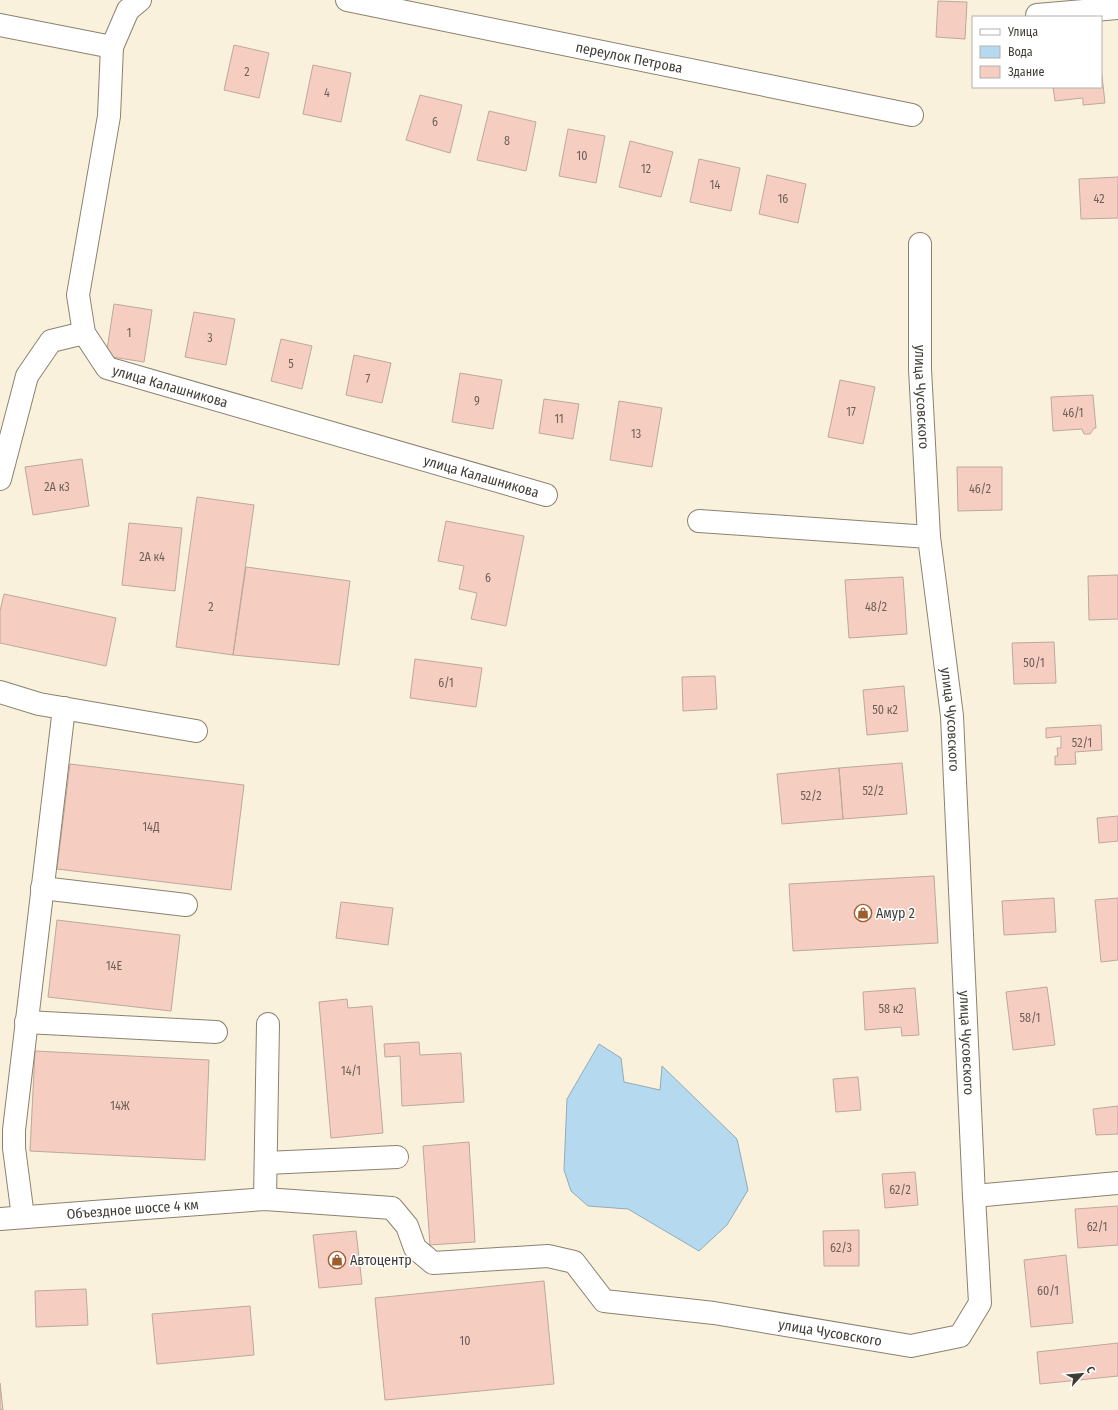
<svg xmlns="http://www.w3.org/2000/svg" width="1118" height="1410" font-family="'Fira Sans Condensed',sans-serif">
	<rect width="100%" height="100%" fill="#faf1dc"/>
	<!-- water -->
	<path fill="#b5daf0" stroke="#92abb8" d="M 599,1044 L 621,1058 L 624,1082 L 660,1090 L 662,1066 L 737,1139 L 748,1190 L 727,1225 L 699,1251 L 628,1209 L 588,1206 L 571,1191 L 564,1170 L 567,1099 Z"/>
	<!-- building -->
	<path fill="#f6cec1" stroke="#bda79f" d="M 938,1 L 967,2 L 965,39 L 936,37 Z
		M 234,45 L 269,53 L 259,98 L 224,90 Z
		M 313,65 L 351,73 L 341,122 L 303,114 Z
		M 1101,67 L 1105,103 L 1083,105 L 1083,98 L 1055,101 L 1053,87 L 1101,87 Z
		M 420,95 L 462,105 L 450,153 L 406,140 Z
		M 489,111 L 536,122 L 526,171 L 477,160 Z
		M 568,129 L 605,136 L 596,183 L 559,176 Z
		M 630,141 L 673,152 L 661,197 L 619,187 Z
		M 699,159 L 740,168 L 731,211 L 690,202 Z
		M 767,175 L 806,184 L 798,223 L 759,214 Z
		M 1118,177 L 1118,218 L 1081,219 L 1079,179 Z
		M 114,304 L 152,310 L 144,362 L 106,356 Z
		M 194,312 L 235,319 L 226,365 L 185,357 Z
		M 281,339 L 312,346 L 302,389 L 271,381 Z
		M 354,355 L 391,363 L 382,403 L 346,395 Z
		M 460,373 L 502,380 L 493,429 L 452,422 Z
		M 840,380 L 875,387 L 863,444 L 828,437 Z
		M 1093,395 L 1096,428 L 1094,428 L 1090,434 L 1084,434 L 1082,429 L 1053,431 L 1051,397 Z
		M 544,399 L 579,404 L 573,439 L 539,433 Z
		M 619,401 L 662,408 L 652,467 L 610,460 Z
		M 82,459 L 89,506 L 33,515 L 25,467 Z
		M 957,467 L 1002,467 L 1002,510 L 958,511 Z
		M 197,497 L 254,505 L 233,655 L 176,647 Z
		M 446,521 L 524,536 L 506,626 L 471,619 L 477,593 L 459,589 L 464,566 L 438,561 Z
		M 129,523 L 182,528 L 175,591 L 122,585 Z
		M 246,567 L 350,581 L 339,665 L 233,655 Z
		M 1118,575 L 1118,619 L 1089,620 L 1088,576 Z
		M 903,577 L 907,634 L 849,638 L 845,580 Z
		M 4,594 L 116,618 L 106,666 L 0,643 L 0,611 Z
		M 1054,642 L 1056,683 L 1014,684 L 1012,643 Z
		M 415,659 L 482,668 L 476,707 L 410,698 Z
		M 715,676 L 717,709 L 683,711 L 682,677 Z
		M 904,686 L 908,731 L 867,735 L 863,690 Z
		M 1101,725 L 1102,750 L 1075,752 L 1076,764 L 1055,765 L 1055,756 L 1058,756 L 1057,748 L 1061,748 L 1061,736 L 1046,738 L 1046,728 Z
		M 902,763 L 907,814 L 843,819 L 839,768 Z
		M 70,764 L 244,785 L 231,890 L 57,869 Z
		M 839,768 L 843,819 L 782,824 L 777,774 Z
		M 1118,816 L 1118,841 L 1099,843 L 1097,818 Z
		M 934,876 L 938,943 L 793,951 L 789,884 Z
		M 1054,898 L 1056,932 L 1004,935 L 1002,901 Z
		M 1118,898 L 1118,960 L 1101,962 L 1095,900 Z
		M 341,902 L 393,908 L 388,945 L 336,938 Z
		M 57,920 L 180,935 L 171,1011 L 48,997 Z
		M 1047,987 L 1055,1045 L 1013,1050 L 1006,992 Z
		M 915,988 L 919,1035 L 902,1036 L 901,1027 L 865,1030 L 863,992 Z
		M 347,999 L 348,1008 L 372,1006 L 383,1133 L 331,1138 L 319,1002 Z
		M 419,1042 L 420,1055 L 461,1053 L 464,1102 L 402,1106 L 400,1056 L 385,1057 L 384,1044 Z
		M 35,1051 L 209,1060 L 205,1160 L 30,1151 Z
		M 858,1077 L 861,1110 L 836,1112 L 833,1079 Z
		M 1118,1106 L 1118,1134 L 1096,1135 L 1093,1109 Z
		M 469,1142 L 475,1242 L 430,1245 L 423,1146 Z
		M 915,1172 L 918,1205 L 885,1208 L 882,1174 Z
		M 1118,1206 L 1118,1245 L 1078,1248 L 1075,1209 Z
		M 859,1230 L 859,1266 L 824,1266 L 823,1231 Z
		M 356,1231 L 362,1284 L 319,1288 L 313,1235 Z
		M 1066,1255 L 1073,1323 L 1031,1327 L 1024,1260 Z
		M 544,1281 L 554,1384 L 385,1400 L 375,1298 Z
		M 86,1289 L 88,1325 L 36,1327 L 35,1291 Z
		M 250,1306 L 254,1355 L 157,1364 L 152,1314 Z
		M 1118,1343 L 1118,1376 L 1040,1384 L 1037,1352 Z
		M 0,1383 L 3,1410 L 0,1410 Z"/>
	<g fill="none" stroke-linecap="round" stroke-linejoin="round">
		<defs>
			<g id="minor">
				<path id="s1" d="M 347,0 L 912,115"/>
				<path d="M 1037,15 L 1118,8"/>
				<path id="s2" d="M 0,25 L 112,47 L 109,116 L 78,295 L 84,333 L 107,368 L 546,495"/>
				<path d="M 112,47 L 128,10 L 140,0"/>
				<path id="s3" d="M 920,244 L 920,369 L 929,537 L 952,716 L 974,1196 L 1118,1183"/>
				<path d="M 0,479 L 27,376 L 51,341 L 84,333"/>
				<path d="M 699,521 L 929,537"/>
				<path d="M 0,692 L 39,704 L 196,731"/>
				<path d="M 42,888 L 186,905"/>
				<path d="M 26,1022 L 216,1032"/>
				<path d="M 266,1163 L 397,1157"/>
				<path d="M 265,1199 L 268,1024"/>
				<path d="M 23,1217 L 14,1148 L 14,1130 L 64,708"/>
				<path id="s4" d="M 0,1219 L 265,1199 L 392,1208 L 407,1226 L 415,1248 L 433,1263 L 548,1256 L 574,1262 L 604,1301 L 714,1313 L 911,1346 L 960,1336 L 980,1303 L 974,1196"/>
			</g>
		</defs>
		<!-- minor casing -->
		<use href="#minor" stroke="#8a8270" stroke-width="24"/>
		<!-- minor -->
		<use href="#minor" stroke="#fff" stroke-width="22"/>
	</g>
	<!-- icons -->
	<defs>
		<symbol id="shop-ring" viewBox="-11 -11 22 22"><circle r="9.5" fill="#fff" stroke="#a05d2c" stroke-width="1.5"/><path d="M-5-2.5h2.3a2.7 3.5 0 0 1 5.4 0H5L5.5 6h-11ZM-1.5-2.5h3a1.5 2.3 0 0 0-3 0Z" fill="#a05d2c"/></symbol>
	</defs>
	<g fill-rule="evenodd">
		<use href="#shop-ring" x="853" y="903" width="20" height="20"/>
		<use href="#shop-ring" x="327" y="1250" width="20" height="20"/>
	</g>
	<g text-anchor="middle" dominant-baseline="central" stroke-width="3" stroke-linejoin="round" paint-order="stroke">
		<!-- number labels -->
		<g font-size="12" fill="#6e6058">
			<text x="247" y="72">2</text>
			<text x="327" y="93">4</text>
			<text x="435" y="122">6</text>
			<text x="507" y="141">8</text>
			<text x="582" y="156">10</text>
			<text x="646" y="169">12</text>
			<text x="715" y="185">14</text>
			<text x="783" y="199">16</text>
			<text x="1099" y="199">42</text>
			<text x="129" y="333">1</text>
			<text x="210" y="338">3</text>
			<text x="291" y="364">5</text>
			<text x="368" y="379">7</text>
			<text x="477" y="401">9</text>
			<text x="851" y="412">17</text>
			<text x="1073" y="413">46/1</text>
			<text x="559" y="419">11</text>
			<text x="636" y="434">13</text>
			<text x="57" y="487">2А к3</text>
			<text x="980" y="489">46/2</text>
			<text x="152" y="557">2А к4</text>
			<text x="488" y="578">6</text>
			<text x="211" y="607">2</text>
			<text x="876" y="607">48/2</text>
			<text x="1034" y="663">50/1</text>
			<text x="446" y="683">6/1</text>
			<text x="885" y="710">50 к2</text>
			<text x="1082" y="743">52/1</text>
			<text x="873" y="791">52/2</text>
			<text x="811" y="796">52/2</text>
			<text x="151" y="827">14Д</text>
			<text x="114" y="966">14Е</text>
			<text x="891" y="1009">58 к2</text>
			<text x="1030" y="1018">58/1</text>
			<text x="351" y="1071">14/1</text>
			<text x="120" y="1106">14Ж</text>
			<text x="900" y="1190">62/2</text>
			<text x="1097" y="1227">62/1</text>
			<text x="841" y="1248">62/3</text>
			<text x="1048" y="1291">60/1</text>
			<text x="465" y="1341">10</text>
		</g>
		<!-- street labels -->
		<g font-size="14" fill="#403c35" stroke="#fff">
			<text stroke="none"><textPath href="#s1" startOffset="288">переулок Петрова</textPath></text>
			<text stroke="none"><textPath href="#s2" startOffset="511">улица Калашникова</textPath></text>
			<text stroke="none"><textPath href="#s3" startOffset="153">улица Чусовского</textPath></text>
			<text stroke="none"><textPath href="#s2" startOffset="835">улица Калашникова</textPath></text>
			<text stroke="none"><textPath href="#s3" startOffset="477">улица Чусовского</textPath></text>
			<text stroke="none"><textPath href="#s3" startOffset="801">улица Чусовского</textPath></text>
			<text stroke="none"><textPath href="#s4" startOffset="133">Объездное шоссе 4 км</textPath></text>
			<text stroke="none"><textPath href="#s4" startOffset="883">улица Чусовского</textPath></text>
		</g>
		<!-- poi labels -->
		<g font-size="14" fill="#403c35" stroke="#fff" text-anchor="start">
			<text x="876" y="913">Амур 2</text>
			<text x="350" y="1260">Автоцентр</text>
		</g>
	</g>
	<!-- legend -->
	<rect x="972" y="16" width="130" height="72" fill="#ffffff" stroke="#b3b1ae"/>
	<rect x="980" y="29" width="20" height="6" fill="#ffffff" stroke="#b3b1ae"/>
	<text x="1008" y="36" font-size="12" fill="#403c35">Улица</text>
	<rect x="980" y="46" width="20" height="12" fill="#b5daf0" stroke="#b3b1ae"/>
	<text x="1008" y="56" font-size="12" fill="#403c35">Вода</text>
	<rect x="980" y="66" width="20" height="12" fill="#f6cec1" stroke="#b3b1ae"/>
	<text x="1008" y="76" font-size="12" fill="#403c35">Здание</text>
	<!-- north arrow -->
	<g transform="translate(1082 1374) rotate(63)" stroke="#ffffff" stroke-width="3" paint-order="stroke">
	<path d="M0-3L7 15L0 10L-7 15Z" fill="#403c35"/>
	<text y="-6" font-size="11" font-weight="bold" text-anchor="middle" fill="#403c35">С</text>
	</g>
</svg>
